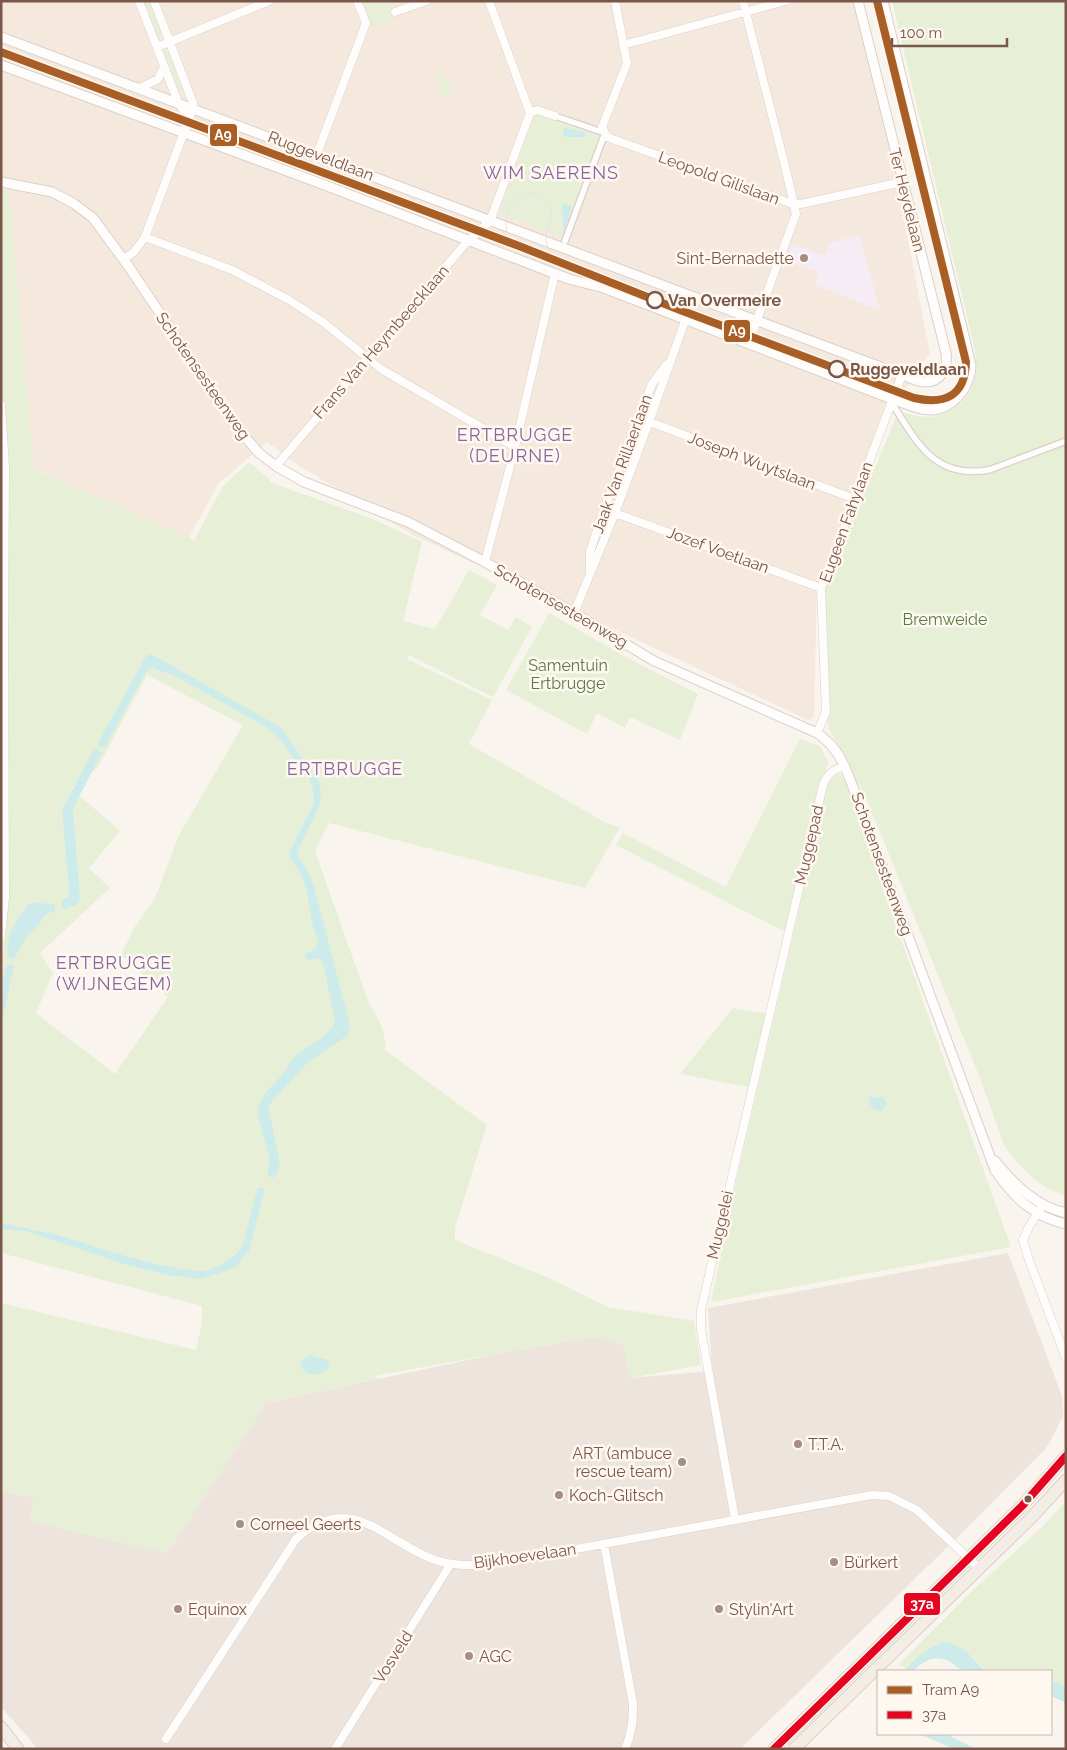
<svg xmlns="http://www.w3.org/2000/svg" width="1067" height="1750" font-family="Raleway,sans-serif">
	<rect width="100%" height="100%" fill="#f9f4ee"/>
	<!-- residential -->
	<path fill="#f5e9de" d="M 1,1 L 861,1 L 930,353 L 889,413 L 817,588 L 814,717 L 808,720 L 411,534 L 295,463 L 267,442 L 218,484 L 189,538 L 33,468 L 7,201 L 6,187 L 1,186 Z"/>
	<!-- industrial -->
	<path fill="#ede4de" d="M 1008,1253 L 1062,1396 L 1063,1416 L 1047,1447 L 967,1528 L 740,1749 L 38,1749 L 1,1707 L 1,1492 L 34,1497 L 31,1521 L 167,1553 L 266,1403 L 501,1353 L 598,1336 L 623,1344 L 630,1378 L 712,1371 L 708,1308 Z"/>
	<!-- education -->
	<path fill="#f5ecf5" d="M 859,235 L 880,310 L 814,285 L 819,272 L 787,261 L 793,244 L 825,255 L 830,243 Z"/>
	<!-- green -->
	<path fill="#e7f0d7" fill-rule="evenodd" d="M 144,1 L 150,1 L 162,32 L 159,37 L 156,33 Z
		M 363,1 L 388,1 L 395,19 L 371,29 L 370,21 Z
		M 892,1 L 1066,1 L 1066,1196 L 1047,1188 L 1036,1181 L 1013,1158 L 1004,1145 L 980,1078 L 866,798 L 828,727 L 822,597 L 898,412 C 908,413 919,417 928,417 C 937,417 947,413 954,408 C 975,394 978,374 975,350 Z
		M 167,50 L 171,53 L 184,90 L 177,88 L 165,55 L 165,51 Z
		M 444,72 L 453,95 L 444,98 L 435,76 Z
		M 537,113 L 601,136 L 565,237 L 499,213 Z
		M 1,189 L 9,190 L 34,469 L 194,540 L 223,486 L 249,462 L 270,480 L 269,482 L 373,519 L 422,542 L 403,621 L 435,629 L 469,570 L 497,585 L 480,615 L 508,630 L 516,617 L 532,627 L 493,697 L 409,655 L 407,659 L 492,700 L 469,744 L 608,824 L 620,827 L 585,888 L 329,823 L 354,770 L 315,851 L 369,1004 C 378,1015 387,1036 385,1050 L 487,1125 L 455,1227 L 455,1240 L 547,1277 L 608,1307 L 694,1321 L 701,1365 L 630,1378 L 623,1344 L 597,1336 L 374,1376 L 378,1379 L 266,1403 L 167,1553 L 31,1522 L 34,1497 L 1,1492 L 1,1303 L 196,1350 L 202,1322 L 202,1306 L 1,1253 L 1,971 L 7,914 L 1,648 L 1,400 L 3,399 L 1,375 ZM 147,675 L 243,725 L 179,835 L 155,898 L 134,928 L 121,955 L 168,997 L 115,1074 L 36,1013 L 53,973 L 40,953 L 110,888 L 89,868 L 120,831 L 71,788 L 98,767 Z
		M 549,613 L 622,655 L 698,694 L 680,740 L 630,717 L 625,728 L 597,713 L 587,734 L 506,690 Z
		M 800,739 L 820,746 L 828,763 L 789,934 L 616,845 L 623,833 L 726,887 Z
		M 834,774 L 840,775 L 844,780 L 1011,1247 L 711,1302 L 734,1191 L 802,897 L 826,785 Z
		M 733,1008 L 770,1014 L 752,1088 L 680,1074 Z
		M 1066,1501 L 1066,1686 L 1051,1680 L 1051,1671 L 985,1671 L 972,1656 L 921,1656 L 906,1669 L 899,1664 L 970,1593 L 1042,1527 Z"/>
	<!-- water -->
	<path fill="#ceebeb" d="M 564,128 L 585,132 L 586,137 L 565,137 L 563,135 Z
		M 562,203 L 572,207 L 565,229 L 563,229 Z
		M 149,654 L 155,656 L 280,727 L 284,732 L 320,783 L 321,798 L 319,807 L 299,848 L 297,856 L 308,871 L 313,883 L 350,1025 L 348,1035 L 307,1063 L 268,1106 L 280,1163 L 276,1176 L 272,1178 L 267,1174 L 270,1160 L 258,1116 C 256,1097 273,1087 283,1073 C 288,1067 290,1060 297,1055 C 309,1045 330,1036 335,1021 L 323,963 L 319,958 L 309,960 L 305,958 L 305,954 L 314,950 L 318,942 L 312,923 L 307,892 L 301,875 L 289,856 L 289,852 L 314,804 L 314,798 L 313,790 L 309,779 L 278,737 L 266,727 L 177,677 L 151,667 L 146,672 L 105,747 L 99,747 L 98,744 L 99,741 L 146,656 Z
		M 94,748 L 102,752 L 73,809 L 80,900 L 77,905 L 63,909 L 62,907 L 62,900 L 68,897 L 69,889 L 62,810 Z
		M 34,902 L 55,905 L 55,912 L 48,913 L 42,919 L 40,924 L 28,934 L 14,959 L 8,958 C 5,934 15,922 29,904 Z
		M 7,965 L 14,965 L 1,1026 L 1,989 Z
		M 869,1096 L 875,1098 L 883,1097 L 887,1103 L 883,1110 C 873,1113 869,1105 868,1097 Z
		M 260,1187 L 265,1189 L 249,1251 L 235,1268 L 200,1279 L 168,1275 L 124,1264 L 26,1231 L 1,1229 L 1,1223 L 58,1235 L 108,1251 L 159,1265 L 188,1270 L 206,1271 L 221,1265 L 235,1255 L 243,1245 L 257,1189 Z
		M 310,1355 L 328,1360 L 330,1366 C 324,1376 306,1378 301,1366 L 302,1360 Z
		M 947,1642 C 966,1647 972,1658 985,1671 C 978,1671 967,1673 962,1670 C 957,1668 953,1663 949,1661 C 935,1654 923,1661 913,1671 L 905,1671 C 913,1659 932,1644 947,1642 Z
		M 1051,1680 L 1066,1686 L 1066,1703 L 1051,1696 Z
		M 919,1734 L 946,1734 L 976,1749 L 954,1749 Z"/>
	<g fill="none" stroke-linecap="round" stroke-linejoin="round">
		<defs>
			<path id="pedestrian" d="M 555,116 L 605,133 L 565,241
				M 893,405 C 918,444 935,479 989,470 L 1066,441"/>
			<path id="minor" d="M 139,1 L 178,102 L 189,119
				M 489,1 L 530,113
				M 615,1 L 627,63 L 602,127 L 607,137 L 793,204 L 801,204 L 902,182
				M 743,1 L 786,170 L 796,214 L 748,344
				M 395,12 L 426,1
				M 623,45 L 786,1
				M 157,47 L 269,1
				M 140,88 L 158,79 L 164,67
				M 530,113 L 537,110 L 555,116
				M 317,154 L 366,23 L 357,1
				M 145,237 L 232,270 L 289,300 L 323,322 L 381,369 L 515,447
				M 124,259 L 134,252 L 145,237 L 193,108 L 193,103 L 154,1
				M 1,405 L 5,467 L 4,642 L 5,897 L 1,936
				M 639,418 L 855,499
				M 276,466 L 465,244 L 490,221 L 530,113
				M 604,509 L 821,588
				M 485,562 L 515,447 L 555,273
				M 590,571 L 590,552 L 604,509 L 652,384 L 667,364
				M 574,613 L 615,513 L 649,422 L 685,321
				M 817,733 L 826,712 L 821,588 L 902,375
				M 1040,1209 L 1029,1227 L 1023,1240 L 1029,1260 L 1066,1358
				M 735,1519 L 701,1330 L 701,1310 L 823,785 C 827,774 834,769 845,766
				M 604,1544 L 633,1704 C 633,1720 632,1734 625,1749
				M 166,1739 L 296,1539 C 351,1489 383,1541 435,1560 C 452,1566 469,1565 488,1565 L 872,1495 L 889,1496 L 917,1510 L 979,1568
				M 335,1749 L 450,1565"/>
			<path id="tertiary" d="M 1,37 L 902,375 C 909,377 918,382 925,382 C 942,382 948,367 946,353 L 858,1
				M 1,65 L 322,184 L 569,279 L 604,288 L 892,399 C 904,403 918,410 930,410 C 953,410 971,386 971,365 L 883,1
				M 1,182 L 52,192 L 73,203 L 93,218 L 129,267 L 234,424 L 259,453 L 276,466 L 304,482 L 408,522 L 485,562 L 574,613 L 654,661 L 817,733 C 836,746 843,761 851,782 L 995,1170 C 1013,1197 1034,1217 1066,1224
				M 995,1161 C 1014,1184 1035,1206 1066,1213"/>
			<path id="primary" d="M 1,1727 L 18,1749
				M 774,1749 L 1022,1506 L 1066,1456
				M 794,1749 L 1031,1518 L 1066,1480"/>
		</defs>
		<!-- pedestrian casing -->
		<use href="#pedestrian" stroke="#d9d1cb" stroke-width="8"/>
		<!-- minor casing -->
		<use href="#minor" stroke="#d9d1cb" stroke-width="9"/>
		<!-- tertiary casing -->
		<use href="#tertiary" stroke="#d9d1cb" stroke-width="11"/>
		<!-- primary casing -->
		<use href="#primary" stroke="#dad0ca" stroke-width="13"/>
		<!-- pedestrian -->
		<use href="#pedestrian" stroke="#fefdfc" stroke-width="5.5"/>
		<!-- minor -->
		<use href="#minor" stroke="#fefdfc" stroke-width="8"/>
		<!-- tertiary -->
		<use href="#tertiary" stroke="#fefdfc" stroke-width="9"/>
		<!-- primary -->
		<use href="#primary" stroke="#f3ede6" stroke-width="11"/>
		<!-- tram -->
		<path stroke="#e5e3e6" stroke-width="1" d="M 519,246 C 491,231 512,182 540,196 C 572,211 523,238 561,260"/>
		<defs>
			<path id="bus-1" d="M 774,1749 L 1022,1506 L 1066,1456"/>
		</defs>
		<!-- bus-1 casing -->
		<use href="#bus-1" stroke="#fff8f0" stroke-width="11"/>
		<!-- bus-1 -->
		<use href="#bus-1" stroke="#e40521" stroke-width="8"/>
		<defs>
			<path id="tram-1" d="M 1,52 L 519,246 L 680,310 L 914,398 C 945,405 965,396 966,362 L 877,1"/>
		</defs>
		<!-- tram-1 casing -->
		<use href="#tram-1" stroke="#fff8f0" stroke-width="11"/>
		<!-- tram-1 -->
		<use href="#tram-1" stroke="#a85e24" stroke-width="8"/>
	</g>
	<!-- markers -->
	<g fill="#a78e83" stroke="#fff8f0" stroke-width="2">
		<circle cx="804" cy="258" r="5"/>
		<circle cx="798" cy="1444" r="5"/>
		<circle cx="682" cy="1462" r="5"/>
		<circle cx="559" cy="1495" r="5"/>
		<circle cx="240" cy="1524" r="5"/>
		<circle cx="834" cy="1562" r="5"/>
		<circle cx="178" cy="1609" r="5"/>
		<circle cx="719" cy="1609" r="5"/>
		<circle cx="469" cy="1656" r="5"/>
	</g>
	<g fill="#fff8f0" stroke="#7b574a" stroke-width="2.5">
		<circle cx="655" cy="300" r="8"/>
		<circle cx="837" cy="369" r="8"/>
	</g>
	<circle fill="#7b574a" stroke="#fff8f0" stroke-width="2" cx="1028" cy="1499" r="4.5"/>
	<g text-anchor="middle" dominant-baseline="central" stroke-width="5" stroke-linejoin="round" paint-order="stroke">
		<!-- street labels -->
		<g font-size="16" fill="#7b574a" stroke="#fff8f0">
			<text transform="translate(321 156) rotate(21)">Ruggeveldlaan</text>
			<text transform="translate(719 178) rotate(20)">Leopold Gilislaan</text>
			<text transform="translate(907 200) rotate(76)">Ter Heydelaan</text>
			<text transform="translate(381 342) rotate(-49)">Frans Van Heymbeecklaan</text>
			<text transform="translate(203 376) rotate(55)">Schotensesteenweg</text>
			<text transform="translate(752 461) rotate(21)">Joseph Wuytslaan</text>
			<text transform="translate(622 464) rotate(-70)">Jaak Van Rillaerlaan</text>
			<text transform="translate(846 522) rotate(-70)">Eugeen Fahylaan</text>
			<text transform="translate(718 550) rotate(20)">Jozef Voetlaan</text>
			<text transform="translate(561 606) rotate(30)">Schotensesteenweg</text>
			<text transform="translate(809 845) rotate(-77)">Muggepad</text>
			<text transform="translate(882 864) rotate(70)">Schotensesteenweg</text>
			<text transform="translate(720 1225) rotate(-77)">Muggelei</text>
			<text transform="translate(525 1556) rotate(-8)">Bijkhoevelaan</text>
			<text transform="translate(393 1657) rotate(-58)">Vosveld</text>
		</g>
		<!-- poi labels -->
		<g font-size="16" fill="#7b574a" stroke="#fff8f0" text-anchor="start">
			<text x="794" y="258" text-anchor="end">Sint-Bernadette</text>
			<text x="808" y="1444">T.T.A.</text>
			<text x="672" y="1453" text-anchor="end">ART (ambuce<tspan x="672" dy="18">rescue team)</tspan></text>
			<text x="569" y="1495">Koch-Glitsch</text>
			<text x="250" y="1524">Corneel Geerts</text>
			<text x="844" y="1562">Bürkert</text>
			<text x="188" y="1609">Equinox</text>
			<text x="729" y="1609">Stylin'Art</text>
			<text x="479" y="1656">AGC</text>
		</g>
		<!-- stop labels -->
		<g font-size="16" font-weight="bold" fill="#7b574a" stroke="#fff8f0" text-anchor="start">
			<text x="668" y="300">Van Overmeire</text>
			<text x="850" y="369">Ruggeveldlaan</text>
		</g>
		<!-- park labels -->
		<g font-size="16" fill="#557b3e" stroke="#fff8f0">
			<text x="945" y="619">Bremweide</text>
			<text x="568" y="665">Samentuin<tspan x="568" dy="18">Ertbrugge</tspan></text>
		</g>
		<!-- neighbourhood labels -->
		<g font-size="18" letter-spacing="1" fill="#86669e" stroke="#fff8f0">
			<text x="551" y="172">WIM SAERENS</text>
			<text x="515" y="434">ERTBRUGGE<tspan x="515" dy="21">(DEURNE)</tspan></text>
			<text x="345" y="768">ERTBRUGGE</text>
			<text x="114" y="962">ERTBRUGGE<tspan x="114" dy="21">(WIJNEGEM)</tspan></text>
		</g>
	</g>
	<g stroke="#fff8f0" stroke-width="2">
		<rect x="209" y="123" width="29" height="24" rx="5" fill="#a85e24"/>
		<rect x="723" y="319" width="28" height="24" rx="5" fill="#a85e24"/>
		<rect x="903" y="1592" width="38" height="24" rx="5" fill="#e40521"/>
	</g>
	<g font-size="14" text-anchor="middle" font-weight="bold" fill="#fff">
		<text x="223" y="140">A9</text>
		<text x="737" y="336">A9</text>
		<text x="922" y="1609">37a</text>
	</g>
	<!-- border -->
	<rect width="1067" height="1750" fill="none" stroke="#7b574a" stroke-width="5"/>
	<!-- legend -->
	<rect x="877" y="1670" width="175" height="65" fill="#fff8f0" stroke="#cab8ae"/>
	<rect x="887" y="1686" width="25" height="8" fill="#a85e24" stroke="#cab8ae"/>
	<text x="922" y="1695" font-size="15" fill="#7b574a">Tram A9</text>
	<rect x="887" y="1711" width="25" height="8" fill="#e40521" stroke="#cab8ae"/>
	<text x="922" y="1720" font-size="15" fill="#7b574a">37a</text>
	<!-- scale -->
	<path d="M892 38v8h115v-8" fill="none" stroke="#7b574a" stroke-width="2.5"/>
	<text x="900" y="38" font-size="15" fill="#7b574a" stroke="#fff8f0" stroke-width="4" paint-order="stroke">100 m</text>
</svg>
